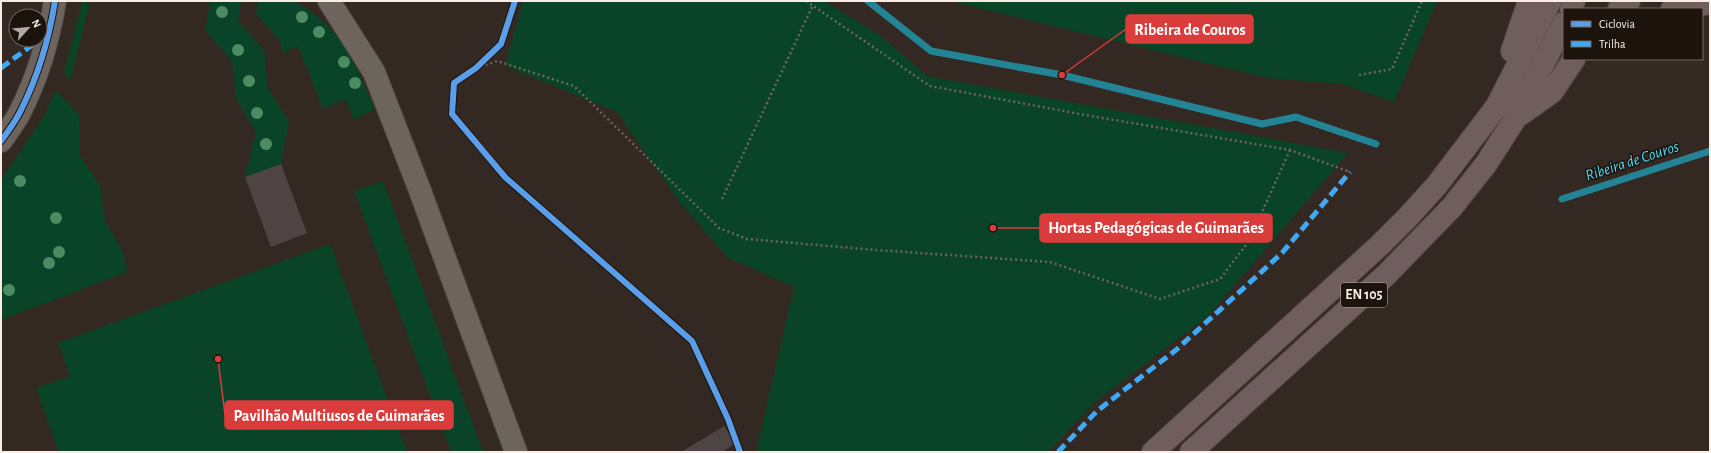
<svg xmlns="http://www.w3.org/2000/svg" width="1711" height="453" font-family="'Alegreya Sans',sans-serif">
	<rect width="100%" height="100%" fill="#342922"/>
	<!-- green -->
	<path fill="#0a4428" d="M 82,1 L 90,1 L 70,81 L 64,72 L 75,31 Z
		M 211,1 L 241,1 L 238,21 L 264,50 L 268,88 L 289,121 L 281,164 L 245,177 L 256,132 L 236,99 L 232,61 L 205,30 Z
		M 258,1 C 269,1 284,0 295,2 C 302,4 307,9 313,13 C 348,40 359,71 375,110 L 353,119 L 346,99 L 323,109 L 298,46 L 282,53 L 281,42 L 256,14 Z
		M 523,1 L 824,1 L 881,36 L 927,76 L 1348,153 L 1208,316 L 1096,401 L 1048,452 L 756,452 L 794,287 L 727,257 L 678,200 L 617,112 L 505,66 Z
		M 955,1 L 1437,1 L 1394,102 L 1342,84 L 1268,78 L 958,3 Z
		M 56,90 L 79,115 L 80,156 L 100,185 L 105,221 L 123,252 L 127,272 L 1,320 L 1,180 L 44,116 Z
		M 383,181 L 483,452 L 451,452 L 354,191 Z
		M 330,244 L 407,452 L 59,452 L 36,388 L 70,376 L 58,343 Z"/>
	<g fill="none" stroke-linecap="round" stroke-linejoin="round">
		<!-- stream -->
		<path stroke="#238496" stroke-width="7" d="M 868,1 L 931,51 L 1062,75 L 1262,124 L 1296,117 L 1376,144
			M 1562,199 L 1710,151"/>
	</g>
	<!-- building -->
	<path fill="#4d4443" d="M 281,164 L 307,233 L 271,247 L 245,177 Z
		M 724,426 L 735,444 L 722,452 L 681,452 Z"/>
	<g fill="none" stroke-linecap="round" stroke-linejoin="round">
		<defs>
			<path id="minor" d="M 329,1 L 374,72 L 419,188 L 516,452
				M 1,141 C 8,131 16,121 21,110 C 38,76 49,39 55,1"/>
			<path id="highway" d="M 1571,9 L 1574,1
				M 1619,9 L 1629,1
				M 1672,9 L 1710,3
				M 1512,51 L 1529,1
				M 1521,114 L 1552,92 L 1574,59
				M 1153,452 L 1380,245 L 1408,217 L 1437,185 L 1497,106 L 1550,1
				M 1191,452 L 1386,275 L 1452,207 L 1486,164 L 1515,119 L 1564,23"/>
		</defs>
		<!-- minor casing -->
		<use href="#minor" stroke="#504640" stroke-width="24"/>
		<!-- highway casing -->
		<use href="#highway" stroke="#504640" stroke-width="24"/>
		<!-- path -->
		<path stroke="#6e6561" stroke-width="2.5" stroke-dasharray="2 3" stroke-linecap="butt" d="M 806,1 L 930,86 L 1085,115 L 1290,150 L 1350,172
			M 476,68 L 497,61 L 574,86 L 719,228 L 747,239 L 876,250 L 1050,262 L 1160,299 L 1220,279 L 1249,241 L 1290,150
			M 1359,75 L 1392,69 L 1422,1
			M 722,199 L 813,5"/>
		<!-- minor -->
		<use href="#minor" stroke="#6d645e" stroke-width="22"/>
		<!-- highway -->
		<use href="#highway" stroke="#705e5e" stroke-width="22"/>
		<!-- quiet -->
		<path stroke="#3fa9f5" stroke-width="5" stroke-dasharray="10 5" stroke-linecap="butt" d="M 1,68 L 39,40
			M 1058,452 L 1097,411 L 1176,350 L 1282,253 L 1350,172"/>
		<defs>
			<path id="cycleway" d="M 515,1 L 501,44 L 476,68 L 454,83 L 452,114 L 505,177 L 692,341 L 728,419 L 740,452
				M 1,141 C 8,131 16,121 21,110 C 38,76 49,39 55,1"/>
		</defs>
		<!-- cycleway casing -->
		<use href="#cycleway" stroke="#1c130d" stroke-width="8"/>
		<!-- cycleway -->
		<use href="#cycleway" stroke="#5a9eea" stroke-width="6"/>
	</g>
	<!-- trees -->
	<g fill="#4c8c62">
		<circle cx="222" cy="12" r="6"/>
		<circle cx="302" cy="17" r="6"/>
		<circle cx="319" cy="32" r="6"/>
		<circle cx="238" cy="50" r="6"/>
		<circle cx="344" cy="62" r="6"/>
		<circle cx="249" cy="81" r="6"/>
		<circle cx="355" cy="83" r="6"/>
		<circle cx="257" cy="113" r="6"/>
		<circle cx="266" cy="144" r="6"/>
		<circle cx="20" cy="181" r="6"/>
		<circle cx="56" cy="218" r="6"/>
		<circle cx="59" cy="252" r="6"/>
		<circle cx="49" cy="263" r="6"/>
		<circle cx="9" cy="290" r="6"/>
	</g>
	<g text-anchor="middle" dominant-baseline="central" stroke-width="3" stroke-linejoin="round" paint-order="stroke">
		<!-- shield labels -->
		<rect fill="#1c130d" stroke="#b7aca4" stroke-width="1" x="1341" y="283" width="46" height="24" rx="3"/>
		<g font-size="14" font-weight="bold" fill="#faede4">
			<text x="1364" y="295">EN 105</text>
		</g>
		<!-- water labels -->
		<g font-size="16" font-style="italic" fill="#51d7f4" stroke="#1c130d">
			<text transform="translate(1632 161) rotate(-18)">Ribeira de Couros</text>
		</g>
	</g>
	<!-- callouts -->
	<path fill="none" stroke="#da3c3b" stroke-width="1.5" d="M1062 75L1126 29M993 228L1040 228M218 359L225 415"/>
	<g fill="#da3c3b" stroke="#1c130d" stroke-width="1.5">
		<circle cx="1062" cy="75" r="4"/>
		<circle cx="993" cy="228" r="4"/>
		<circle cx="218" cy="359" r="4"/>
	</g>
	<g fill="#da3c3b" stroke="#da3c3b" stroke-width="1.5">
		<rect x="1126" y="15" width="127" height="28" rx="4"/>
		<rect x="1040" y="214" width="232" height="28" rx="4"/>
		<rect x="225" y="401" width="228" height="28" rx="4"/>
	</g>
	<g font-size="16" text-anchor="middle" font-weight="bold" fill="#fff">
		<text x="1190" y="35">Ribeira de Couros</text>
		<text x="1156" y="233">Hortas Pedagógicas de Guimarães</text>
		<text x="339" y="421">Pavilhão Multiusos de Guimarães</text>
	</g>
	<!-- border -->
	<rect width="1711" height="453" fill="none" stroke="#faede4" stroke-width="4"/>
	<!-- legend -->
	<rect x="1563" y="8" width="140" height="52" fill="#1c130d" stroke="#756a63"/>
	<rect x="1571" y="21" width="20" height="6" fill="#5a9eea" stroke="#756a63"/>
	<text x="1599" y="28" font-size="12" fill="#faede4">Ciclovia</text>
	<rect x="1571" y="41" width="20" height="6" fill="#3fa9f5" stroke="#756a63"/>
	<text x="1599" y="48" font-size="12" fill="#faede4">Trilha</text>
	<!-- north arrow -->
	<g transform="translate(28 28) rotate(63)"><circle r="19" fill="#1c130d" stroke="#756a63"/>
	<path d="M0-3L7 15L0 10L-7 15Z" fill="#b5a8a0"/>
	<text y="-6" font-size="11" font-weight="bold" text-anchor="middle" fill="#faede4">N</text>
	</g>
</svg>
